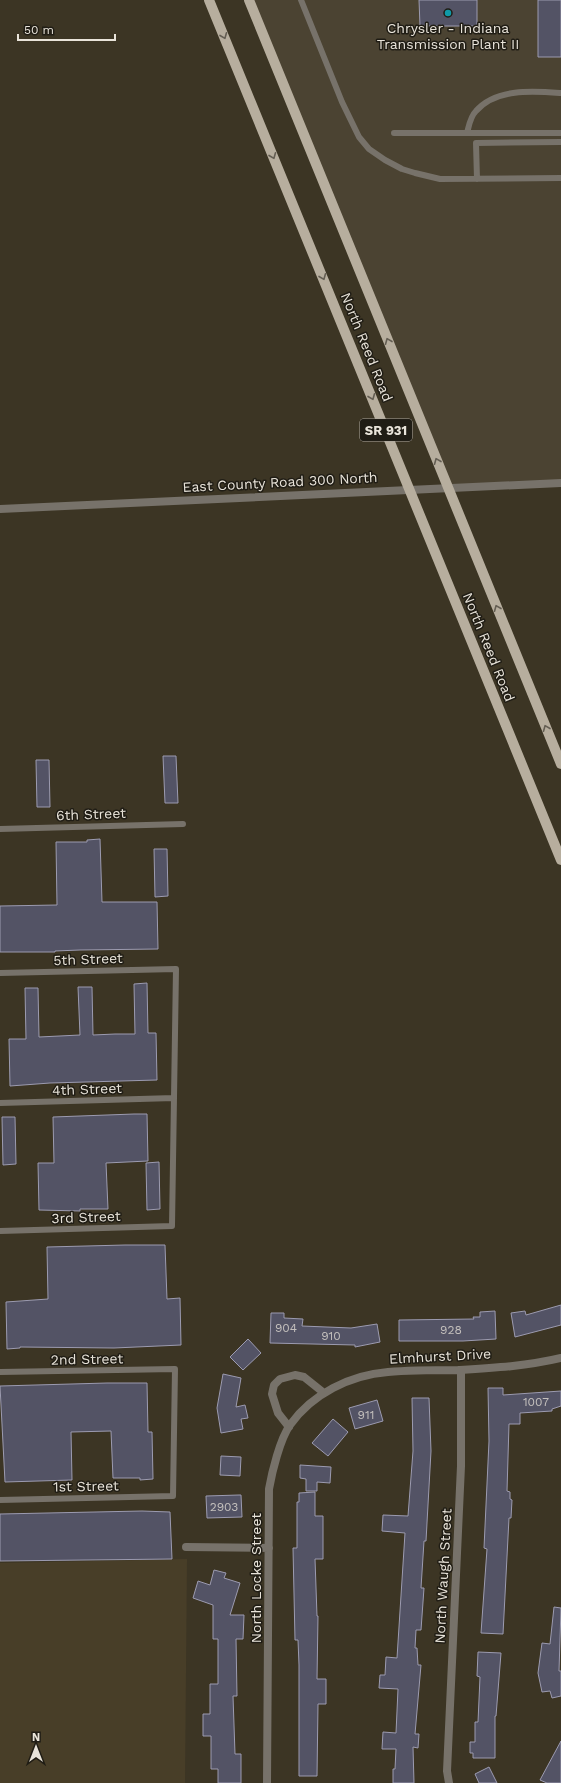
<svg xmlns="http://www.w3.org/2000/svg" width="561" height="1783" font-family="'Work Sans',sans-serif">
	<rect width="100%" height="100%" fill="#3c3524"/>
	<!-- industrial -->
	<path fill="#4b4332" d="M 249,0 L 561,0 L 561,484 L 448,487 Z"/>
	<!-- built -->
	<path fill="#483e28" d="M 187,1559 L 185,1783 L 0,1783 L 0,1563 Z"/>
	<!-- building -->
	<path fill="#535365" stroke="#9c9bb0" d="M 419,0 L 477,0 L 477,26 L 420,26 Z
		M 538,0 L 561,0 L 561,57 L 538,57 Z
		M 163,756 L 176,756 L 178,803 L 165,803 Z
		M 36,760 L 49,760 L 50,807 L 37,807 Z
		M 100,839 L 102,902 L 157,902 L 158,949 L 80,950 L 55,951 L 55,952 L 0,952 L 0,906 L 57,905 L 56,842 L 87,842 L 87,840 Z
		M 154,849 L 167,849 L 168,896 L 155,897 Z
		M 147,983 L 148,1033 L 156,1033 L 157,1080 L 50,1083 L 10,1086 L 9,1039 L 26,1039 L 25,988 L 38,988 L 39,1037 L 80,1035 L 78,987 L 92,987 L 93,1035 L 115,1034 L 135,1034 L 134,984 Z
		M 134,1114 L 147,1114 L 148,1161 L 106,1163 L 108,1209 L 80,1209 L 80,1211 L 39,1210 L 38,1163 L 54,1163 L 53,1117 Z
		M 2,1117 L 15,1117 L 16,1164 L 3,1165 Z
		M 159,1162 L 160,1209 L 147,1210 L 146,1163 Z
		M 125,1245 L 165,1245 L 167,1299 L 180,1298 L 181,1345 L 114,1348 L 20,1347 L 20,1348 L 7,1349 L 6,1302 L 48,1299 L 47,1247 Z
		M 561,1305 L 561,1325 L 515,1337 L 511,1313 L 525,1311 L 526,1315 Z
		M 495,1311 L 496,1339 L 463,1341 L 399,1341 L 399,1320 L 474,1319 L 473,1317 L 480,1317 L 480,1312 Z
		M 271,1313 L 284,1313 L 284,1318 L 303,1319 L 302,1326 L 351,1328 L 377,1324 L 380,1342 L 355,1347 L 355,1345 L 270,1343 Z
		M 248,1339 L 261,1353 L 243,1370 L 230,1357 Z
		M 223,1374 L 241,1378 L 236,1407 L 245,1405 L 248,1418 L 241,1419 L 243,1429 L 221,1433 L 217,1408 Z
		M 107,1383 L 147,1383 L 148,1432 L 152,1432 L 153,1479 L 140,1480 L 140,1478 L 113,1478 L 111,1431 L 71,1432 L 72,1480 L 5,1482 L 0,1386 Z
		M 488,1388 L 503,1388 L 503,1395 L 561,1391 L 561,1406 L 552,1409 L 552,1411 L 520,1413 L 520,1424 L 509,1424 L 507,1491 L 510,1492 L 510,1499 L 512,1500 L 511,1518 L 509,1518 L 503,1634 L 481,1633 L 487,1549 L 484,1548 L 489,1441 Z
		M 412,1398 L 429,1398 L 431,1451 L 426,1541 L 424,1541 L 421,1588 L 424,1588 L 421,1630 L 416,1630 L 415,1648 L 417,1648 L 418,1665 L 421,1665 L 415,1734 L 419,1734 L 418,1748 L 413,1747 L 414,1783 L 393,1783 L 393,1769 L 395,1769 L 396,1749 L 382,1749 L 383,1732 L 396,1733 L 398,1689 L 379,1688 L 380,1675 L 385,1675 L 386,1657 L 397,1658 L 405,1533 L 382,1531 L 383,1515 L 408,1516 L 413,1451 Z
		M 377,1400 L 383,1421 L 355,1429 L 349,1408 Z
		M 333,1419 L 348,1432 L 328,1456 L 312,1443 Z
		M 221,1456 L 241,1457 L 240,1476 L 220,1475 Z
		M 300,1465 L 331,1467 L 330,1483 L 317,1482 L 317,1491 L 306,1491 L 306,1479 L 300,1478 Z
		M 315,1492 L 315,1516 L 323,1516 L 323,1559 L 315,1559 L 317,1616 L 318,1616 L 317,1679 L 326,1679 L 326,1704 L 318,1704 L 317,1776 L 299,1776 L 299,1665 L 298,1640 L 295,1640 L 293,1548 L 297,1548 L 297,1502 L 299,1502 L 299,1493 Z
		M 239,1495 L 241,1495 L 242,1517 L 207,1518 L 206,1496 Z
		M 142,1511 L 170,1512 L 172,1559 L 0,1561 L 0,1514 Z
		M 214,1570 L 226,1573 L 224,1578 L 240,1583 L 230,1615 L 244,1615 L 243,1639 L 236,1639 L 237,1696 L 233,1696 L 235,1754 L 241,1754 L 241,1783 L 218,1783 L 218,1769 L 211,1769 L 211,1736 L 203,1736 L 203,1714 L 210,1714 L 210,1684 L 218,1684 L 218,1639 L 213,1639 L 213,1605 L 193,1598 L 198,1581 L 210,1585 Z
		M 554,1607 L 561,1608 L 559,1671 L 561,1671 L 561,1696 L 552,1698 L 550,1691 L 542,1692 L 538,1673 L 542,1643 L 550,1644 Z
		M 478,1652 L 501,1653 L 496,1716 L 495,1716 L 495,1758 L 473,1758 L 473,1753 L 470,1753 L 470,1742 L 475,1742 L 475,1722 L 478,1722 L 480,1677 L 477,1676 Z
		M 561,1741 L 561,1783 L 547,1783 L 540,1780 Z
		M 489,1767 L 497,1783 L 479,1783 L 475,1774 Z"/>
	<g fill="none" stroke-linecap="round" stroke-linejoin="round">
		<!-- lane -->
		<path stroke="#77726a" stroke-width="6" d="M 301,0 L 342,102 L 359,137 L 369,149 L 385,160 L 402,169 L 415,173 L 440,179 L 561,178
			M 394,133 L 561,133
			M 467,133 C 469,126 470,117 476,111 C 496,88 533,91 561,93
			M 477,179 L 476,143 L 561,142
			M 0,829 L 183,824
			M 0,973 L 176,969 L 172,1226 L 0,1231
			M 0,1103 L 174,1098
			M 0,1372 L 175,1369 L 173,1496 L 0,1500"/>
		<!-- street -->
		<path stroke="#77726a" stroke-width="8" d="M 0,509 L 561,483
			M 289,1427 L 278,1413 L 272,1394 L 274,1385 L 280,1379 L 295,1375 L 304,1377 L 324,1393
			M 186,1547 L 269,1548
			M 267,1783 L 269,1489 C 272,1472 280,1439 290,1425 C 312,1394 350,1375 388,1372 C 411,1370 435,1370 458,1370 C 492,1368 528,1366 561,1358
			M 449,1783 L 447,1771 L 461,1466 L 461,1370"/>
		<!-- primary -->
		<path stroke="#b7ae9e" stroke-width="10" d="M 209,0 L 561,860
			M 249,0 L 561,764"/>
	</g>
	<!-- one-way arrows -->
	<defs><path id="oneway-chevron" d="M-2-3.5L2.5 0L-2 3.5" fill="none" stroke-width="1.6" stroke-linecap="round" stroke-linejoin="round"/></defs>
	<g stroke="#645e53">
		<use href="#oneway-chevron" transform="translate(224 36) rotate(68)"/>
		<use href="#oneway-chevron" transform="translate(273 156) rotate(68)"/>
		<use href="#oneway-chevron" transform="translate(323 277) rotate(68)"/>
		<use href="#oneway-chevron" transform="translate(388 341) rotate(-112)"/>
		<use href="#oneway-chevron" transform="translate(372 397) rotate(68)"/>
		<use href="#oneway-chevron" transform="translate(437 461) rotate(-112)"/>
		<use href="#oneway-chevron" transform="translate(497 608) rotate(-112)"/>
		<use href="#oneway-chevron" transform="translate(546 728) rotate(-112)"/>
	</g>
	<!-- markers -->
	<circle fill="#0f9aa8" stroke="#201d15" stroke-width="1.5" cx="448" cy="13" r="4"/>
	<g text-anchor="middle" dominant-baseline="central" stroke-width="3" stroke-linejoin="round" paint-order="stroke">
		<!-- number labels -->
		<g font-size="12" fill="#c4c0bd">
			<text x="286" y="1328">904</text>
			<text x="451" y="1330">928</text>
			<text x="331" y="1336">910</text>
			<text x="536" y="1402">1007</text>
			<text x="366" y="1415">911</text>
			<text x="224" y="1507">2903</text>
		</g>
		<!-- shield labels -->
		<rect fill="#201d15" stroke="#ada89f" stroke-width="1" x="360" y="419" width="52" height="22" rx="3"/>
		<g font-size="13" font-weight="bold" fill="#e9e4da">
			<text x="386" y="430">SR 931</text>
		</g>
		<!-- poi labels -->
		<g font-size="14" fill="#e9e4da" stroke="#201d15">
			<text x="448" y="28">Chrysler - Indiana<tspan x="448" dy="16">Transmission Plant II</tspan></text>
		</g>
		<!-- street labels -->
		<g font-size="14" fill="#e9e4da" stroke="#201d15">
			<text transform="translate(367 347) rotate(68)">North Reed Road</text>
			<text transform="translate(280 482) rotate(-3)">East County Road 300 North</text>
			<text transform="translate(489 647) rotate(68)">North Reed Road</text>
			<text transform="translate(91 814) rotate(-2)">6th Street</text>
			<text transform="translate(88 959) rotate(-2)">5th Street</text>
			<text transform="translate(87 1089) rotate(-2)">4th Street</text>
			<text transform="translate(86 1217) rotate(-2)">3rd Street</text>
			<text transform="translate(440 1356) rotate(-3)">Elmhurst Drive</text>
			<text transform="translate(87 1359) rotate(-1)">2nd Street</text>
			<text transform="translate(86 1486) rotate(-1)">1st Street</text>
			<text transform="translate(443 1576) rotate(-87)">North Waugh Street</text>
			<text transform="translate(256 1578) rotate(-90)">North Locke Street</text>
		</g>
	</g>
	<!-- north arrow -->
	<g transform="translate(36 1747)" stroke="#201d15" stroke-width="3" paint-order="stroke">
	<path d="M0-3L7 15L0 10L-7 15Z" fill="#e9e4da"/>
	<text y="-6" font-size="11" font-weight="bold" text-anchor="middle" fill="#e9e4da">N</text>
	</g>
	<!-- scale -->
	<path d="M18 34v6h97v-6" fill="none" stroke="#e9e4da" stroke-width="2"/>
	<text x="24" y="34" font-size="12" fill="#e9e4da" stroke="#201d15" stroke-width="3" paint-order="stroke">50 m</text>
</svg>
